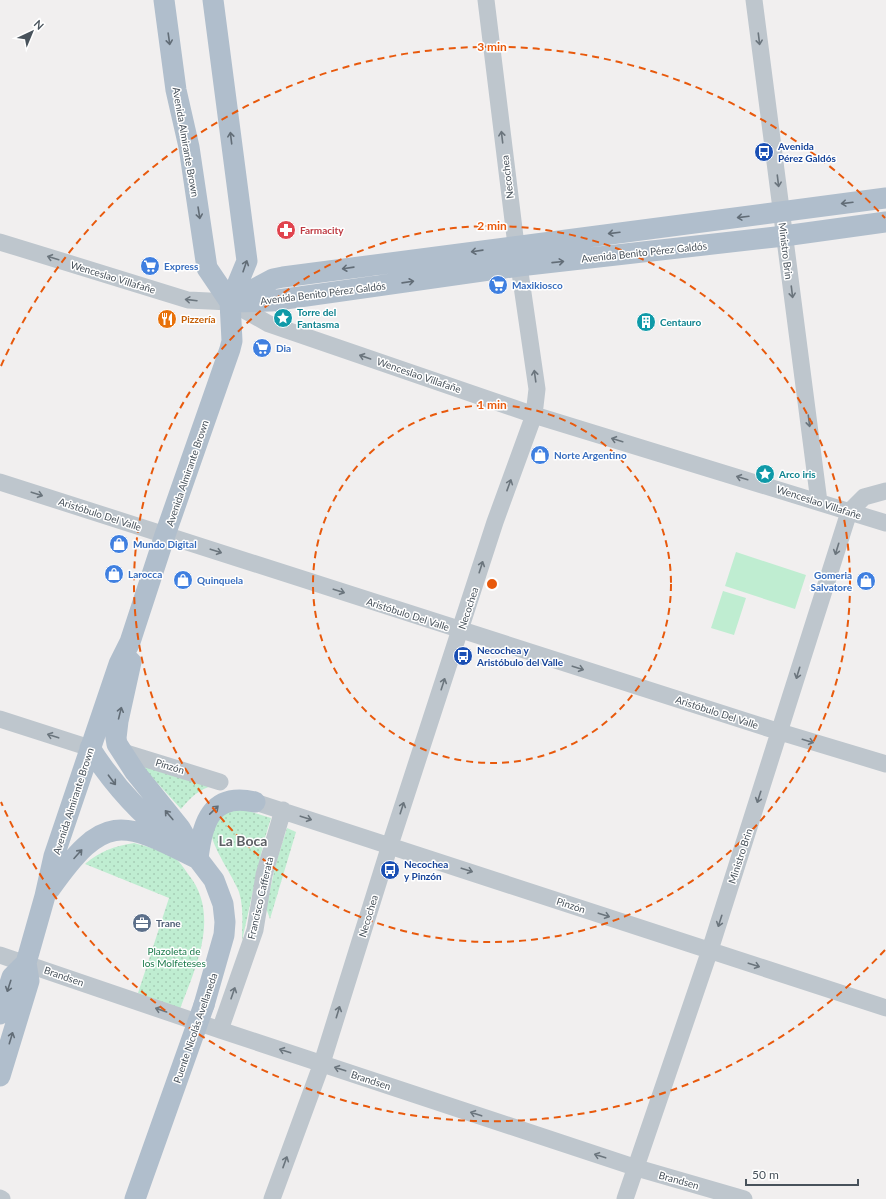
<svg xmlns="http://www.w3.org/2000/svg" width="886" height="1199" font-family="Lato,sans-serif">
	<defs>
		<pattern id="grass-dots" width="8" height="8" patternUnits="userSpaceOnUse"><rect width="8" height="8" fill="#bfedd1"/><path d="M2 2h.1M6 6h.1" fill="none" stroke="#a6cdb6" stroke-width="1.8" stroke-linecap="round"/></pattern>
	</defs>
	<rect width="100%" height="100%" fill="#f1efef"/>
	<!-- grass -->
	<path fill="url(#grass-dots)" d="M 140,764 L 215,785 C 199,789 191,797 181,809 Z
		M 236,807 L 271,818 L 264,841 L 242,941 C 242,925 244,908 239,892 C 233,876 211,846 211,831 C 212,818 227,813 236,807 Z
		M 287,828 L 296,832 L 270,919 L 266,908 L 276,863 Z
		M 134,843 C 148,847 166,851 177,860 C 181,863 185,870 188,874 C 221,914 196,967 180,1009 L 138,993 L 169,898 L 85,864 C 100,851 115,846 134,843 Z"/>
	<!-- garden -->
	<path fill="#bfedd1" d="M 736,552 L 806,575 L 795,609 L 725,586 Z
		M 723,591 L 746,598 L 734,635 L 711,628 Z"/>
	<g fill="none" stroke-linecap="round" stroke-linejoin="round">
		<!-- minor -->
		<path stroke="#bec6cd" stroke-width="17" d="M 754,0 L 819,502
			M 0,242 L 188,300 L 230,302 L 269,324 L 534,415 L 886,523
			M 0,482 L 780,732 L 886,764
			M 0,719 L 90,748
			M 120,751 L 220,782
			M 255,802 L 886,1008
			M 0,955 L 220,1030 L 637,1168 L 744,1199
			M 220,1030 L 255,930 L 264,875 L 283,810
			M 0,1198 L 2,1199
			M 272,1199 L 322,1063 L 390,845 L 495,522 L 534,415 L 537,389 L 516,245 L 486,0
			M 625,1199 L 710,950 L 849,512 L 864,497 L 886,491"/>
		<!-- major -->
		<path stroke="#b0becc" stroke-width="21" d="M 164,0 L 176,90 L 189,147 L 207,268 L 230,302
			M 230,302 L 273,279 L 283,277 L 886,198
			M 235,302 L 271,301 L 519,266 L 784,236 L 886,222
			M 131,662 L 118,721 L 116,738 L 117,744 L 135,772 L 180,828 L 198,859 L 214,880 L 223,904 L 225,922 L 224,935 L 204,1005
			M 90,748 C 112,783 138,812 171,838
			M 198,859 C 202,823 211,792 255,802
			M 50,889 C 104,813 120,819 198,859
			M 0,1014 L 12,977 L 26,963
			M 0,1076 L 29,981 L 26,963 L 45,896 L 54,856 L 119,664 L 130,642 L 165,535 L 230,349 L 232,341 L 230,302 L 247,261 L 213,0"/>
		<!-- major-bridge -->
		<path stroke="#b0becc" stroke-width="21" d="M 135,1199 L 204,1005"/>
	</g>
	<!-- one-way arrows -->
	<defs><path id="oneway-shaft" d="M-6 0H5M1.5-3L5.5 0L1.5 3" fill="none" stroke-width="1.6" stroke-linecap="round" stroke-linejoin="round"/></defs>
	<g stroke="#626d77">
		<use href="#oneway-shaft" transform="translate(169 39) rotate(82)"/>
		<use href="#oneway-shaft" transform="translate(231 138) rotate(-97)"/>
		<use href="#oneway-shaft" transform="translate(847 203) rotate(173)"/>
		<use href="#oneway-shaft" transform="translate(199 213) rotate(81)"/>
		<use href="#oneway-shaft" transform="translate(743 217) rotate(173)"/>
		<use href="#oneway-shaft" transform="translate(614 233) rotate(173)"/>
		<use href="#oneway-shaft" transform="translate(477 251) rotate(172)"/>
		<use href="#oneway-shaft" transform="translate(558 262) rotate(-6)"/>
		<use href="#oneway-shaft" transform="translate(245 266) rotate(-71)"/>
		<use href="#oneway-shaft" transform="translate(348 268) rotate(172)"/>
		<use href="#oneway-shaft" transform="translate(408 282) rotate(-8)"/>
		<use href="#oneway-shaft" transform="translate(120 713) rotate(-76)"/>
		<use href="#oneway-shaft" transform="translate(112 780) rotate(53)"/>
		<use href="#oneway-shaft" transform="translate(214 810) rotate(-44)"/>
		<use href="#oneway-shaft" transform="translate(169 815) rotate(-130)"/>
		<use href="#oneway-shaft" transform="translate(78 854) rotate(-48)"/>
		<use href="#oneway-shaft" transform="translate(9 986) rotate(108)"/>
		<use href="#oneway-shaft" transform="translate(11 1038) rotate(-73)"/>
	</g>
	<g stroke="#6b757d">
		<use href="#oneway-shaft" transform="translate(759 39) rotate(83)"/>
		<use href="#oneway-shaft" transform="translate(502 137) rotate(-97)"/>
		<use href="#oneway-shaft" transform="translate(778 181) rotate(83)"/>
		<use href="#oneway-shaft" transform="translate(53 258) rotate(-163)"/>
		<use href="#oneway-shaft" transform="translate(792 292) rotate(83)"/>
		<use href="#oneway-shaft" transform="translate(191 300) rotate(-173)"/>
		<use href="#oneway-shaft" transform="translate(365 357) rotate(-161)"/>
		<use href="#oneway-shaft" transform="translate(535 376) rotate(-98)"/>
		<use href="#oneway-shaft" transform="translate(809 421) rotate(83)"/>
		<use href="#oneway-shaft" transform="translate(617 440) rotate(-163)"/>
		<use href="#oneway-shaft" transform="translate(742 478) rotate(-163)"/>
		<use href="#oneway-shaft" transform="translate(509 485) rotate(-70)"/>
		<use href="#oneway-shaft" transform="translate(37 494) rotate(18)"/>
		<use href="#oneway-shaft" transform="translate(837 549) rotate(107)"/>
		<use href="#oneway-shaft" transform="translate(216 551) rotate(18)"/>
		<use href="#oneway-shaft" transform="translate(481 567) rotate(-72)"/>
		<use href="#oneway-shaft" transform="translate(339 591) rotate(18)"/>
		<use href="#oneway-shaft" transform="translate(578 668) rotate(18)"/>
		<use href="#oneway-shaft" transform="translate(798 673) rotate(107)"/>
		<use href="#oneway-shaft" transform="translate(443 684) rotate(-72)"/>
		<use href="#oneway-shaft" transform="translate(53 736) rotate(-162)"/>
		<use href="#oneway-shaft" transform="translate(808 741) rotate(17)"/>
		<use href="#oneway-shaft" transform="translate(759 797) rotate(108)"/>
		<use href="#oneway-shaft" transform="translate(402 808) rotate(-72)"/>
		<use href="#oneway-shaft" transform="translate(306 818) rotate(18)"/>
		<use href="#oneway-shaft" transform="translate(467 870) rotate(18)"/>
		<use href="#oneway-shaft" transform="translate(604 915) rotate(18)"/>
		<use href="#oneway-shaft" transform="translate(720 921) rotate(108)"/>
		<use href="#oneway-shaft" transform="translate(754 965) rotate(18)"/>
		<use href="#oneway-shaft" transform="translate(233 993) rotate(-71)"/>
		<use href="#oneway-shaft" transform="translate(161 1010) rotate(-161)"/>
		<use href="#oneway-shaft" transform="translate(338 1012) rotate(-73)"/>
		<use href="#oneway-shaft" transform="translate(285 1051) rotate(-162)"/>
		<use href="#oneway-shaft" transform="translate(340 1069) rotate(-162)"/>
		<use href="#oneway-shaft" transform="translate(476 1114) rotate(-162)"/>
		<use href="#oneway-shaft" transform="translate(600 1156) rotate(-162)"/>
		<use href="#oneway-shaft" transform="translate(285 1162) rotate(-70)"/>
	</g>
	<!-- distance rings -->
	<g fill="none" stroke="#e8590c" stroke-width="2" stroke-dasharray="7 5">
		<circle cx="492" cy="584" r="179"/>
		<circle cx="492" cy="584" r="358"/>
		<path d="M885 950A537 537 0 0 1 1 802M1 366A537 537 0 0 1 885 218"/>
	</g>
	<!-- icons -->
	<defs>
		<symbol id="bus-disc" viewBox="-11 -11 22 22"><circle r="9.5" fill="#1a4fb4" stroke="#fff"/><path d="M-5-6H5V4H4V6H2V4H-2V6H-4V4H-5ZM-3.5-4V0h7V-4ZM-3.5 1.2v1.5H-2V1.2ZM2 1.2v1.5H3.5V1.2Z" fill="#fff"/></symbol>
		<symbol id="pharmacy-disc" viewBox="-11 -11 22 22"><circle r="9.5" fill="#e0444e" stroke="#fff"/><path d="M-2-6h4v4h4v4h-4v4h-4v-4h-4v-4h4Z" fill="#fff"/></symbol>
		<symbol id="supermarket-disc" viewBox="-11 -11 22 22"><circle r="9.5" fill="#3f7fe0" stroke="#fff"/><path d="M-6-5.5h2.5l.6 2H6L4.5 2H-2.5L-4.4-4H-6ZM-1.5 3.2a1.3 1.3 0 1 0 .1 0ZM3 3.2a1.3 1.3 0 1 0 .1 0Z" fill="#fff"/></symbol>
		<symbol id="sight-disc" viewBox="-11 -11 22 22"><circle r="9.5" fill="#0f9aa8" stroke="#fff"/><path d="M0-6L1.8-2.2L6-1.7L2.9 1.2L3.7 5.4L0 3.3L-3.7 5.4L-2.9 1.2L-6-1.7L-1.8-2.2Z" fill="#fff"/></symbol>
		<symbol id="restaurant-disc" viewBox="-11 -11 22 22"><circle r="9.5" fill="#e8710a" stroke="#fff"/><path d="M-5-6h1v4h1v-4h1v4h1v-4h1v5L-1.5 .5V6h-2V.5L-5-1ZM5-6V6H3V1.5H1.5Q1.5-4 5-6Z" fill="#fff"/></symbol>
		<symbol id="building-disc" viewBox="-11 -11 22 22"><circle r="9.5" fill="#0f9aa8" stroke="#fff"/><path d="M-4-6H4V6H1V3H-1V6H-4ZM-2.5-4.3h1.7v1.8h-1.7ZM.8-4.3h1.7v1.8H.8ZM-2.5-1h1.7V.8h-1.7ZM.8-1h1.7V.8H.8Z" fill="#fff"/></symbol>
		<symbol id="shop-disc" viewBox="-11 -11 22 22"><circle r="9.5" fill="#3f7fe0" stroke="#fff"/><path d="M-5-2.5h2.3a2.7 3.5 0 0 1 5.4 0H5L5.5 6h-11ZM-1.5-2.5h3a1.5 2.3 0 0 0-3 0Z" fill="#fff"/></symbol>
		<symbol id="office-disc" viewBox="-11 -11 22 22"><circle r="9.5" fill="#5c6f8a" stroke="#fff"/><path d="M-6-3h4V-5.5h4V-3h4V5H-6ZM-1-4.5V-3h2v-1.5ZM-6 0V1H6V0Z" fill="#fff"/></symbol>
	</defs>
	<g fill-rule="evenodd">
		<use href="#bus-disc" x="753" y="141" width="22" height="22"/>
		<use href="#pharmacy-disc" x="275" y="219" width="22" height="22"/>
		<use href="#supermarket-disc" x="139" y="255" width="22" height="22"/>
		<use href="#supermarket-disc" x="487" y="274" width="22" height="22"/>
		<use href="#sight-disc" x="272" y="307" width="22" height="22"/>
		<use href="#restaurant-disc" x="156" y="308" width="22" height="22"/>
		<use href="#building-disc" x="635" y="311" width="22" height="22"/>
		<use href="#supermarket-disc" x="251" y="337" width="22" height="22"/>
		<use href="#shop-disc" x="529" y="444" width="22" height="22"/>
		<use href="#sight-disc" x="754" y="463" width="22" height="22"/>
		<use href="#shop-disc" x="108" y="533" width="22" height="22"/>
		<use href="#shop-disc" x="103" y="563" width="22" height="22"/>
		<use href="#shop-disc" x="172" y="569" width="22" height="22"/>
		<use href="#shop-disc" x="855" y="570" width="22" height="22"/>
		<use href="#bus-disc" x="452" y="645" width="22" height="22"/>
		<use href="#bus-disc" x="379" y="859" width="22" height="22"/>
		<use href="#office-disc" x="131" y="912" width="22" height="22"/>
	</g>
	<g text-anchor="middle" dominant-baseline="central" stroke-width="3" stroke-linejoin="round" paint-order="stroke">
		<!-- street labels -->
		<g font-size="10" fill="#48525b" stroke="#fff">
			<text transform="translate(186 142) rotate(80)">Avenida Almirante Brown</text>
			<text transform="translate(507 177) rotate(-97)">Necochea</text>
			<text transform="translate(786 251) rotate(83)">Ministro Brin</text>
			<text transform="translate(644 252) rotate(-6)">Avenida Benito Pérez Galdós</text>
			<text transform="translate(113 277) rotate(17)">Wenceslao Villafañe</text>
			<text transform="translate(323 293) rotate(-7)">Avenida Benito Pérez Galdós</text>
			<text transform="translate(419 375) rotate(19)">Wenceslao Villafañe</text>
			<text transform="translate(187 473) rotate(-71)">Avenida Almirante Brown</text>
			<text transform="translate(819 502) rotate(18)">Wenceslao Villafañe</text>
			<text transform="translate(100 514) rotate(18)">Aristóbulo Del Valle</text>
			<text transform="translate(468 608) rotate(-72)">Necochea</text>
			<text transform="translate(408 614) rotate(18)">Aristóbulo Del Valle</text>
			<text transform="translate(717 712) rotate(18)">Aristóbulo Del Valle</text>
			<text transform="translate(170 766) rotate(17)">Pinzón</text>
			<text transform="translate(73 801) rotate(-72)">Avenida Almirante Brown</text>
			<text transform="translate(740 856) rotate(-72)">Ministro Brin</text>
			<text transform="translate(260 898) rotate(-77)">Francisco Cafferata</text>
			<text transform="translate(571 905) rotate(18)">Pinzón</text>
			<text transform="translate(368 916) rotate(-73)">Necochea</text>
			<text transform="translate(64 976) rotate(19)">Brandsen</text>
			<text transform="translate(195 1028) rotate(-71)">Puente Nicolás Avellaneda</text>
			<text transform="translate(371 1080) rotate(18)">Brandsen</text>
			<text transform="translate(679 1180) rotate(16)">Brandsen</text>
		</g>
		<!-- transit labels -->
		<g font-size="10" font-weight="bold" fill="#164399" stroke="#fff" text-anchor="start">
			<text x="778" y="146">Avenida<tspan x="778" dy="12">Pérez Galdós</tspan></text>
			<text x="477" y="650">Necochea y<tspan x="477" dy="12">Aristóbulo del Valle</tspan></text>
			<text x="404" y="864">Necochea<tspan x="404" dy="12">y Pinzón</tspan></text>
		</g>
		<!-- health labels -->
		<g font-size="10" font-weight="bold" fill="#be3a42" stroke="#fff" text-anchor="start">
			<text x="300" y="230">Farmacity</text>
		</g>
		<!-- shop labels -->
		<g font-size="10" font-weight="bold" fill="#366cbe" stroke="#fff" text-anchor="start">
			<text x="164" y="266">Express</text>
			<text x="512" y="285">Maxikiosco</text>
			<text x="276" y="348">Dia</text>
			<text x="554" y="455">Norte Argentino</text>
			<text x="133" y="544">Mundo Digital</text>
			<text x="128" y="574">Larocca</text>
			<text x="852" y="575" text-anchor="end">Gomeria<tspan x="852" dy="12">Salvatore</tspan></text>
			<text x="197" y="580">Quinquela</text>
		</g>
		<!-- culture labels -->
		<g font-size="10" font-weight="bold" fill="#0d838f" stroke="#fff" text-anchor="start">
			<text x="297" y="312">Torre del<tspan x="297" dy="12">Fantasma</tspan></text>
			<text x="660" y="322">Centauro</text>
			<text x="779" y="474">Arco iris</text>
		</g>
		<!-- food labels -->
		<g font-size="10" font-weight="bold" fill="#c56008" stroke="#fff" text-anchor="start">
			<text x="181" y="319">Pizzería</text>
		</g>
		<!-- service labels -->
		<g font-size="10" font-weight="bold" fill="#4e5e75" stroke="#fff" text-anchor="start">
			<text x="156" y="923">Trane</text>
		</g>
		<!-- park labels -->
		<g font-size="10" fill="#1b7a4b" stroke="#fff">
			<text x="174" y="951">Plazoleta de<tspan x="174" dy="12">los Molfeteses</tspan></text>
		</g>
		<!-- district labels -->
		<g font-size="14" font-weight="bold" fill="#5c5f64" stroke="#fff">
			<text x="243" y="840">La Boca</text>
		</g>
	</g>
	<circle cx="492" cy="584" r="6" fill="#e8590c" stroke="#fff" stroke-width="2"/>
	<g font-size="12" text-anchor="middle" font-weight="bold" fill="#e8590c" stroke="#fff" stroke-width="3" stroke-linejoin="round" paint-order="stroke">
		<text x="492" y="51">3 min</text>
		<text x="492" y="230">2 min</text>
		<text x="492" y="409">1 min</text>
	</g>
	<!-- north arrow -->
	<g transform="translate(32 32) rotate(44)" stroke="#ffffff" stroke-width="3" paint-order="stroke">
	<path d="M0-3L7 15L0 10L-7 15Z" fill="#48525b"/>
	<text y="-6" font-size="11" font-weight="bold" text-anchor="middle" fill="#48525b">N</text>
	</g>
	<!-- scale -->
	<path d="M746 1179v6h112v-6" fill="none" stroke="#48525b" stroke-width="2"/>
	<text x="752" y="1179" font-size="12" fill="#48525b" stroke="#ffffff" stroke-width="3" paint-order="stroke">50 m</text>
</svg>
